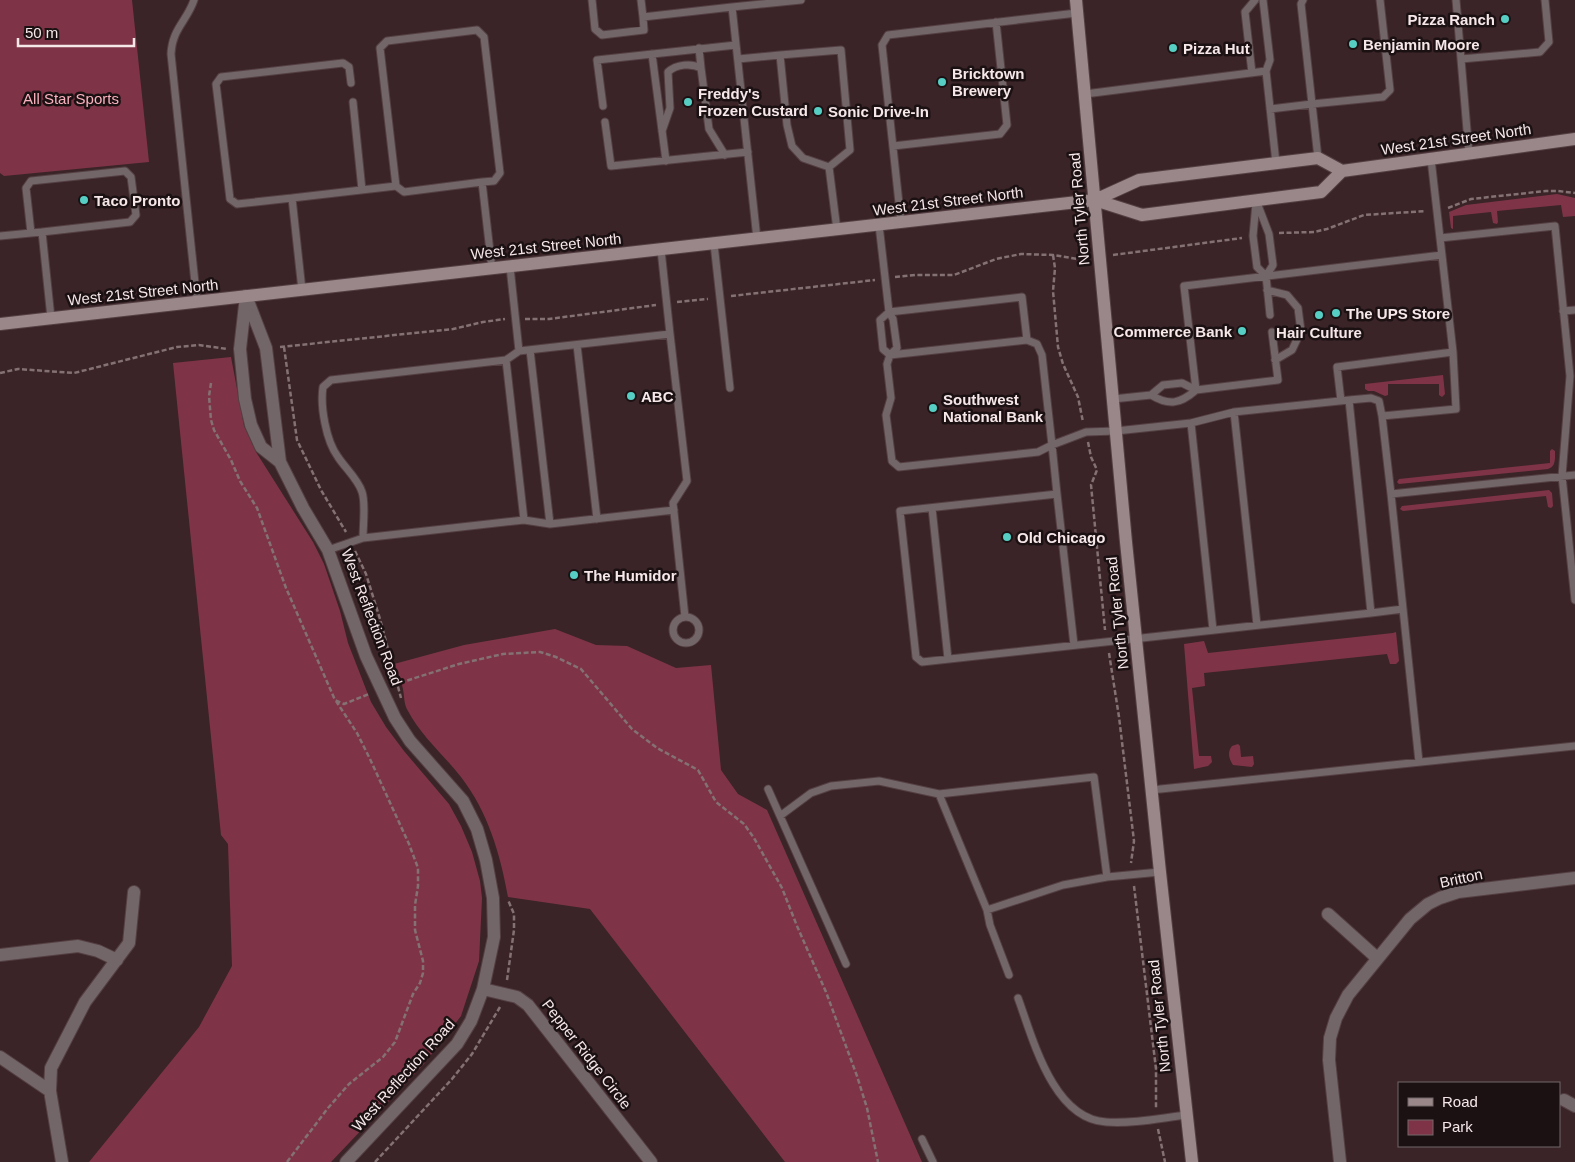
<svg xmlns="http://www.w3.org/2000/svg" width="1575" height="1162" font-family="Helvetica,sans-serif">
	<rect width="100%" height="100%" fill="#3a2428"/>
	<!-- green -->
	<path fill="#7e3446" d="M 0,0 L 132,0 L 149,162 L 4,176 L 0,173 Z
		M 1557,194 L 1575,198 L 1575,216 L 1563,217 L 1561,205 L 1497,211 L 1498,222 L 1497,224 L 1493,223 L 1491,212 L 1453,216 L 1453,229 L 1451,228 L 1449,212 L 1466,205 Z
		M 231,357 L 244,426 L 256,452 L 313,542 L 324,564 L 340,611 L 348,643 L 371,702 L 386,727 L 404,751 L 449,804 L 461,826 L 472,852 L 480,881 L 482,898 L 479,961 L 461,1016 L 424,1064 L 331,1162 L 89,1162 L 199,1027 L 232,966 L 228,844 L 221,835 L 173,363 Z
		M 1443,375 L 1445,394 L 1442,397 L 1439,395 L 1439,384 L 1388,384 L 1388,395 L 1385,396 L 1374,391 L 1368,391 L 1365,389 L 1365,384 Z
		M 1552,449 L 1555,451 C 1555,458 1556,467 1548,469 L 1399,484 L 1397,482 L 1399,479 L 1550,463 L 1550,451 Z
		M 1549,490 L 1552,493 L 1553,506 L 1551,508 L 1548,507 L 1546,496 L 1403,511 L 1400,509 L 1402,506 Z
		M 555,629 L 596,645 L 627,646 L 676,668 L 711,665 L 721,770 L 738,794 L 767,810 L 922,1162 L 785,1162 L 590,909 L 508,897 C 500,853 488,812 461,777 C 444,755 421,736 408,711 C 403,703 405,695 402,685 C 400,678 397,671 394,664 L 464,645 Z
		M 1396,632 L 1399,661 L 1396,664 L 1390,664 L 1387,654 L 1204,673 L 1205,686 L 1192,688 L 1199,756 L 1211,756 L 1212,762 L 1208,766 L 1194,769 L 1184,644 L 1204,641 L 1208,653 L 1393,633 Z
		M 1238,744 L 1240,746 L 1241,757 L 1253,756 L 1254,764 L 1252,767 L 1233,765 C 1229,759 1227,752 1232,746 Z"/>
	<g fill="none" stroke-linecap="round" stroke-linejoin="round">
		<defs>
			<path id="lane" d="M 194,0 C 187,21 172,29 171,54 L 197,302
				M 592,0 L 595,29 L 602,35 L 644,30 L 643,17 L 732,7 L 757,239
				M 641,0 L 643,17
				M 1263,0 L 1270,60 L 1266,71
				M 1303,0 L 1301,4 L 1312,104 L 1383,97 L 1390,90 L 1380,0
				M 1456,0 L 1469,154
				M 732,7 L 801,0
				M 699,48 L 701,68
				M 652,54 L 666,161
				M 738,59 L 780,55
				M 1461,59 L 1540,52 L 1549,42 L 1545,0
				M 1252,73 L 1245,12 L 1255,0
				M 1085,94 L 1266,71 L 1276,163
				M 353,102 L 362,190
				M 603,106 L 597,60 L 736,45
				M 1270,109 L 1312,104 L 1318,158
				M 605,122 L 611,166 L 748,152
				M 662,131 L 670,108 L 668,72 C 676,64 692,63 701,68 L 709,129 L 725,155
				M 893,146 L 1000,134 L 1007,125 L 996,22
				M 829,167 L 850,150 L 841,50 L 780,55 L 787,125 L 792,146 L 803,158 L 829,167 L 837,230
				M 482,182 L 404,192 L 396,186 L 380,48 L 387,41 L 477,30 L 484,37 L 500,173 L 494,181 L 482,182 L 492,269
				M 292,198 L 237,204 L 230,199 L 216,84 L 221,77 L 343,63 L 349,67 L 351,83
				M 1256,200 L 1269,234 L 1273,265 L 1266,276 L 1270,315
				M 1256,203 L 1253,236 L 1257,267 L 1266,276
				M 901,222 L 882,45 L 888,35 L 1077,13
				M 879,225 L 889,312 L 893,319 L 897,348 L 890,355 L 887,364 L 891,398 L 886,415 L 892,461 L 899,467 L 1038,452 L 1052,445 L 1042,355 L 1037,344 L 1027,340 L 890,355 L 883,349 L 880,320 L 889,312 L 1022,297 L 1027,340
				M 42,232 L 31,233 L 26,188 L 31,181 L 125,171 L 131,177 L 136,215 L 130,222 L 42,232 L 51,318
				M 0,236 L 31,233
				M 1440,238 L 1555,226 L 1570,376 L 1562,476 L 1575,600
				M 714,244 L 730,388
				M 302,290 L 292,198 L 396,186
				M 1267,290 L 1287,295 L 1298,308 L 1301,331 L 1292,350 L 1275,360
				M 1563,311 L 1575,310
				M 670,334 L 687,481 L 673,503 L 685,617
				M 577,345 L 597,519
				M 530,350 L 550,524
				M 519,351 L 670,334 L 661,250
				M 1196,390 L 1184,286 L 1442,255
				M 1151,395 C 1169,406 1180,404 1196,390
				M 1113,399 L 1151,395 L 1163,385 L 1182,383 L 1196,390 L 1278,380 L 1272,332
				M 1349,400 L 1371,398 L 1379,401 L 1382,416
				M 1341,401 L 1337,367 L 1453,352
				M 1234,412 L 1257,625
				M 1191,423 L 1213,630
				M 1057,494 L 1052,445 L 1086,432 L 1116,431 L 1191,423 L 1234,412 L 1349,400 L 1371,613 C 1221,629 1072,646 922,662 L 916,657 L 900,511 L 1057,494 L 1074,645
				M 1391,494 L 1382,416 L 1456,409 L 1453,352 L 1431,159
				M 932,508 L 948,659
				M 524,520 L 550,524 L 674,510
				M 363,538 C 363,525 366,503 362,492 C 358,479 345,468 338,457 C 326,441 320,406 323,387 L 331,380 L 506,360
				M 328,550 L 363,538 L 524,520 L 506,360 L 519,351 L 510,267
				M 1371,613 L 1403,609
				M673 630a13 13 0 1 1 26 0a13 13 0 1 1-26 0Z
				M 1419,762 L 1391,494 L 1575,475
				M 768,789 L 846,964
				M 1151,790 L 1575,746
				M 780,816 L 811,793 L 831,786 L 879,781 L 939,794
				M 987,910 L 1063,885 L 1107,877 L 1160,872
				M 1009,975 L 990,925 L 987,910 L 939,794 L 1094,777 L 1107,877
				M 1018,998 C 1033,1039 1053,1119 1106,1122 C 1133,1124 1161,1118 1187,1115
				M 922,1139 L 933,1162"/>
			<path id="street" d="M 246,296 L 266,348 L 280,462 L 261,447 L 251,425 L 245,399 L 240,349 Z
				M 280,462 L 303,508 L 328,550 L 366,656 L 395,718 L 410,741 L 463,801 L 477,829 L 486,860 L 493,898 L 494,937 L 483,989 L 471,1021 L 457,1044 L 346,1162
				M 1328,914 L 1377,958
				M 0,955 L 78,946 L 98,951 L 117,960
				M 483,989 L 517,997 L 528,1005 L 651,1162
				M 0,1057 L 50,1091
				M 1564,1100 L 1575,1106
				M 62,1162 L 50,1091 L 51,1068 L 85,1002 L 129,943 L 134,892
				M 1340,1162 L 1329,1060 L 1330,1038 L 1336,1018 L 1348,995 L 1410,919 L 1428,904 L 1440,898 L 1458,892 L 1575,878"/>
			<path id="secondary" d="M 1076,0 L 1126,542 L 1160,872 L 1192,1162
				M 1095,200 L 1142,215 L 1321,192 L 1342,171
				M 0,324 L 1095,200 L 1139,180 L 1318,158 L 1342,171 L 1575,139"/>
		</defs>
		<!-- lane casing -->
		<use href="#lane" stroke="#543f43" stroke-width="9"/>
		<!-- street casing -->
		<use href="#street" stroke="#543f43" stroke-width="14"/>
		<!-- secondary casing -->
		<use href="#secondary" stroke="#543f43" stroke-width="14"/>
		<!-- path -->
		<path stroke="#847174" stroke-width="2.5" stroke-dasharray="5 2.5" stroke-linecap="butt" d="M 1448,208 L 1471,199 L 1546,191 L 1558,191 L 1575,193
			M 1279,233 L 1314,232 L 1327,229 L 1364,215 L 1426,211
			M 1053,255 L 1055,268 L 1053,291 L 1058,347 L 1063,364 L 1078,397 L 1083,422
			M 1113,255 L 1242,238
			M 895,277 L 915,275 L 954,275 L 996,259 L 1021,254 L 1053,255 L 1078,259 L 1085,258
			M 731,296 L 875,280
			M 677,302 L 708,299
			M 525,319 L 549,319 L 656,305
			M 280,347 L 453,329 L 483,322 L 505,319
			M 284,347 L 297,440 L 321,490 L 346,532
			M 0,373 L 18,369 L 74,373 L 177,347 L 199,345 L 227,349
			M 211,383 L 209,396 L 211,420 L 214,430 L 231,460 L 240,481 L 257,508 L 286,588 L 335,700 L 344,704 L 369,694
			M 1088,442 L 1091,457 L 1097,470 L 1091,485 L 1105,630
			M 355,551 L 366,574 L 380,619 L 401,698
			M 1109,653 L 1119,717 L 1134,841 L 1131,863
			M 393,685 L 459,664 L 503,654 L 540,652 L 556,657 L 581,669 L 632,729 L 657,748 L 698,770 L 716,802 L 744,824 L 754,838 L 782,888 L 797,926 L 826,992 L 857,1076 L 867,1108 L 878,1162
			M 1134,886 L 1156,1069 L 1156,1109
			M 507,980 L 514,930 L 514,914 L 508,900
			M 1158,1129 L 1165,1162
			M 287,1162 L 328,1108 L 349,1084 L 383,1057 L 395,1042 L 413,994 L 420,983 L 423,973 L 423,961 L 415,930 L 415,905 L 418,886 L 418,868 L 409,844 L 370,759 L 357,733 L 336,701
			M 375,1162 L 452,1079 L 472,1054 L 500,1007"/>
		<!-- lane -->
		<use href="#lane" stroke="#726668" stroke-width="7"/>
		<!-- street -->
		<use href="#street" stroke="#726668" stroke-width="12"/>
		<!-- secondary -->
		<use href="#secondary" stroke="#9a878a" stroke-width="12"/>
	</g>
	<!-- markers -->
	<g fill="#56cec3" stroke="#1b1113" stroke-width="2">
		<circle cx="1505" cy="19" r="5"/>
		<circle cx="1353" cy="44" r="5"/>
		<circle cx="1173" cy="48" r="5"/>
		<circle cx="942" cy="82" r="5"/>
		<circle cx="688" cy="102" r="5"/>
		<circle cx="818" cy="111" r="5"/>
		<circle cx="84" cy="200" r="5"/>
		<circle cx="1336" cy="313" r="5"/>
		<circle cx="1319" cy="315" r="5"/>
		<circle cx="1242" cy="331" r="5"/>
		<circle cx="631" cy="396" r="5"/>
		<circle cx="933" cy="408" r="5"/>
		<circle cx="1007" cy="537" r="5"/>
		<circle cx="574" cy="575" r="5"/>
	</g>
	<g text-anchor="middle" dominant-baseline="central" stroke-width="5" stroke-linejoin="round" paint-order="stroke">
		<!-- poi labels -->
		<g font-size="15" font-weight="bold" fill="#f6e7e9" stroke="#1b1113" text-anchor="start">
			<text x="1495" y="19" text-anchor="end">Pizza Ranch</text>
			<text x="1363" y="44">Benjamin Moore</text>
			<text x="1183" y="48">Pizza Hut</text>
			<text x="952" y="73">Bricktown<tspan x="952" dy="17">Brewery</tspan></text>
			<text x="698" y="93">Freddy's<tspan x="698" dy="17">Frozen Custard</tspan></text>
			<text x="828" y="111">Sonic Drive-In</text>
			<text x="94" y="200">Taco Pronto</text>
			<text x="1346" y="313">The UPS Store</text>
			<text x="1232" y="331" text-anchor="end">Commerce Bank</text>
			<text x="1319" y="332" text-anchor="middle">Hair Culture</text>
			<text x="641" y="396">ABC</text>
			<text x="943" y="399">Southwest<tspan x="943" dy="17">National Bank</tspan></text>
			<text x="1017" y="537">Old Chicago</text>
			<text x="584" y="575">The Humidor</text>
		</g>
		<!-- park labels -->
		<g font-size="15" fill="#fbb2bf" stroke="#1b1113">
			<text x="71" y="98">All Star Sports</text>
		</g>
		<!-- street labels -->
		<g font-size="15" fill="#f6e7e9" stroke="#1b1113">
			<text transform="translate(1456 139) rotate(-8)">West 21st Street North</text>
			<text transform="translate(948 201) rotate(-7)">West 21st Street North</text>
			<text transform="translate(1079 209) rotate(-95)">North Tyler Road</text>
			<text transform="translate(546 246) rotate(-6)">West 21st Street North</text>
			<text transform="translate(143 292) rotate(-6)">West 21st Street North</text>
			<text transform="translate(1117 613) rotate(-96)">North Tyler Road</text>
			<text transform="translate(372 617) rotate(69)">West Reflection Road</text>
			<text transform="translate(1461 878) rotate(-12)">Britton</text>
			<text transform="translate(1159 1016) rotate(-96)">North Tyler Road</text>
			<text transform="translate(587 1054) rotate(52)">Pepper Ridge Circle</text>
			<text transform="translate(403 1075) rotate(-48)">West Reflection Road</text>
		</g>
	</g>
	<!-- legend -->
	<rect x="1398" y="1082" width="162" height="65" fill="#1b1113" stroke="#736769"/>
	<rect x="1408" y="1098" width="25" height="8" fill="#9a878a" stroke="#736769"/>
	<text x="1442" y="1107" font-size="15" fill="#f6e7e9">Road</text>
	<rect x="1408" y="1120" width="25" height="15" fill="#7e3446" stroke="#736769"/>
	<text x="1442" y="1132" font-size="15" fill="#f6e7e9">Park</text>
	<!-- scale -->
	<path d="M18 38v8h116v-8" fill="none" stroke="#f6e7e9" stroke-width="2.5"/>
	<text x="25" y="38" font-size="15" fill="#f6e7e9" stroke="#1b1113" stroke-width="4" paint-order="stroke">50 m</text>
</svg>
